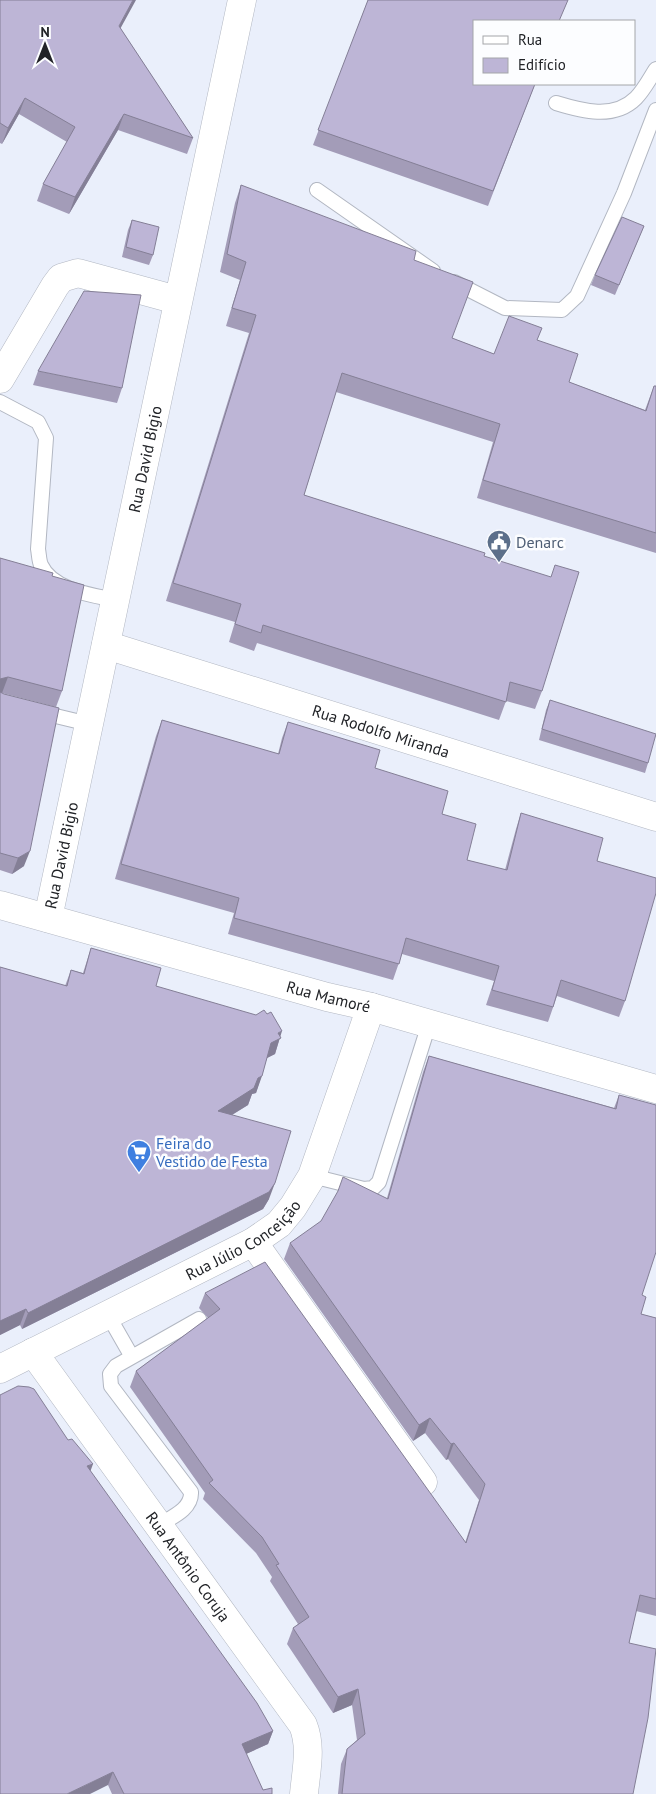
<svg xmlns="http://www.w3.org/2000/svg" width="656" height="1794" font-family="'PT Sans',sans-serif">
	<rect width="100%" height="100%" fill="#eaeffb"/>
	<g fill="none" stroke-linecap="round" stroke-linejoin="round">
		<defs>
			<path id="lane" d="M 556,103 C 582,111 614,120 636,98 C 644,90 650,78 656,69
				M 317,190 L 433,271
				M 454,282 L 505,308 L 562,310 L 577,296 L 624,193 L 656,110
				M 0,402 L 38,422 L 46,438 L 38,549 C 39,554 39,561 41,565 C 52,590 92,595 115,600
				M 39,712 L 89,724
				M 312,1176 L 364,1189 L 373,1188 L 379,1182 L 429,1024
				M 108,1315 L 132,1357
				M 159,1525 C 172,1517 192,1509 191,1492 L 111,1386 L 110,1374 L 116,1366 L 199,1319"/>
			<g id="street">
				<path d="M 0,379 L 55,286 L 61,278 L 78,273 L 177,300"/>
				<path d="M 253,1242 L 423,1482"/>
				<path id="s1" d="M 33,1352 L 303,1725 C 312,1747 306,1771 304,1794"/>
				<path id="s2" d="M 0,1369 L 253,1242 L 279,1224 L 293,1207 L 312,1176 L 371,1007"/>
			</g>
			<g id="secondary">
				<path id="s3" d="M 106,645 L 656,817"/>
				<path id="s4" d="M 0,905 L 327,997 L 371,1007 L 656,1089"/>
				<path id="s5" d="M 48,918 L 242,0"/>
			</g>
		</defs>
		<!-- lane casing -->
		<use href="#lane" stroke="#b2b7c2" stroke-width="16"/>
		<!-- street casing -->
		<use href="#street" stroke="#b2b7c2" stroke-width="29"/>
		<!-- secondary casing -->
		<use href="#secondary" stroke="#b2b7c2" stroke-width="29"/>
		<!-- lane -->
		<use href="#lane" stroke="#fff" stroke-width="14"/>
		<!-- street -->
		<use href="#street" stroke="#fff" stroke-width="28"/>
		<!-- secondary -->
		<use href="#secondary" stroke="#fff" stroke-width="28"/>
	</g>
	<!-- wall -->
	<path fill="#a39cb8" d="M 0,0 L 120,28 L 193,138 L 187,154 L 118,130 L 69,214 L 37,201 L 43,184 L 67,142 L 19,114 L 2,144 L 0,143 Z
		M 368,0 L 475,84 L 535,84 L 488,206 L 313,145 Z
		M 241,185 L 414,260 L 452,338 L 494,354 L 537,340 L 569,382 L 645,410 L 654,386 L 656,386 L 656,553 L 477,498 L 493,442 L 336,392 L 304,495 L 484,556 L 542,691 L 535,709 L 506,701 L 499,720 L 257,643 L 254,651 L 229,642 L 235,622 L 166,601 L 249,333 L 226,326 L 240,280 L 220,272 L 235,203 Z
		M 132,220 L 153,255 L 149,265 L 122,257 L 128,230 Z
		M 644,226 L 615,295 L 591,285 L 595,275 Z
		M 38,371 L 122,388 L 117,403 L 33,385 Z
		M 0,558 L 52,576 L 62,691 L 56,707 L 2,693 L 24,866 L 12,874 L 0,870 Z
		M 550,700 L 648,763 L 645,773 L 539,740 L 546,710 Z
		M 162,720 L 278,754 L 282,738 L 288,722 L 375,768 L 442,814 L 467,860 L 505,870 L 516,829 L 521,813 L 597,861 L 625,1001 L 619,1017 L 557,996 L 548,1022 L 486,1005 L 494,981 L 402,954 L 393,980 L 228,934 L 234,913 L 115,879 L 156,736 Z
		M 91,948 L 156,986 L 280,1037 L 275,1054 L 267,1058 L 256,1093 L 252,1094 L 248,1105 L 232,1115 L 269,1199 L 263,1209 L 22,1329 L 20,1325 L 0,1335 L 0,967 L 65,986 L 71,970 L 83,973 Z
		M 429,1056 L 614,1108 L 619,1095 L 642,1295 L 641,1314 L 656,1318 L 656,1616 L 636,1611 L 629,1643 L 633,1794 L 338,1794 L 341,1764 L 347,1749 L 357,1740 L 352,1705 L 333,1713 L 287,1644 L 293,1628 L 298,1624 L 270,1581 L 272,1577 L 256,1553 L 203,1499 L 205,1493 L 130,1387 L 136,1371 L 208,1318 L 199,1308 L 205,1293 L 465,1543 L 479,1500 L 448,1459 L 446,1460 L 425,1433 L 413,1441 L 284,1259 L 290,1243 L 387,1198 L 423,1072 Z
		M 68,1440 L 273,1731 L 268,1744 L 246,1754 L 263,1790 L 272,1794 L 112,1794 L 108,1785 Z"/>
	<!-- shaded-wall -->
	<path fill="#847f96" d="M 133,0 L 136,0 L 113,42 L 119,26 Z
		M 25,98 L 19,114 L 2,144 L 8,128 Z
		M 124,114 L 118,130 L 69,214 L 75,197 Z
		M 8,677 L 2,693 L 0,693 L 0,679 Z
		M 30,851 L 24,866 L 12,874 L 18,858 Z
		M 282,1031 L 275,1054 L 265,1059 L 271,1043 L 278,1033 Z
		M 262,1076 L 256,1093 L 252,1094 L 248,1105 L 212,1127 L 218,1111 L 258,1078 Z
		M 275,1183 L 269,1199 L 263,1209 L 22,1329 L 28,1313 Z
		M 26,1309 L 20,1325 L 0,1335 L 0,1321 Z
		M 430,1418 L 425,1433 L 413,1441 L 419,1425 Z
		M 454,1443 L 448,1459 L 446,1460 L 451,1444 Z
		M 93,1464 L 88,1478 L 87,1466 Z
		M 358,1689 L 352,1705 L 333,1713 L 338,1697 Z
		M 273,1731 L 268,1744 L 237,1758 L 242,1744 Z
		M 113,1772 L 108,1785 L 90,1794 L 67,1794 Z"/>
	<!-- building -->
	<path fill="#bdb5d6" stroke="#847f96" d="M 0,0 L 133,0 L 119,26 L 193,138 L 124,114 L 75,197 L 43,184 L 75,127 L 25,98 L 8,128 L 0,123 Z
		M 368,0 L 568,0 L 559,21 L 475,21 L 475,84 L 535,84 L 493,191 L 318,130 Z
		M 241,185 L 416,251 L 414,260 L 473,282 L 452,338 L 494,354 L 509,316 L 542,328 L 537,340 L 578,354 L 569,382 L 646,411 L 654,386 L 656,386 L 656,533 L 483,480 L 500,424 L 342,373 L 304,495 L 485,553 L 484,556 L 551,577 L 555,565 L 579,572 L 542,691 L 510,682 L 506,702 L 263,625 L 261,633 L 235,624 L 241,604 L 173,583 L 256,315 L 232,308 L 246,262 L 227,254 Z
		M 622,217 L 644,226 L 619,285 L 595,275 Z
		M 132,220 L 159,227 L 153,255 L 126,247 Z
		M 84,291 L 141,295 L 122,388 L 38,371 Z
		M 0,558 L 53,573 L 52,576 L 84,585 L 62,691 L 8,677 L 0,679 Z
		M 0,692 L 4,694 L 59,708 L 30,851 L 18,858 L 0,853 Z
		M 550,700 L 656,734 L 648,763 L 542,729 Z
		M 162,720 L 279,754 L 288,722 L 380,750 L 375,768 L 448,791 L 442,814 L 476,824 L 467,860 L 507,870 L 521,813 L 603,838 L 597,861 L 656,878 L 656,893 L 625,1001 L 561,980 L 553,1007 L 492,990 L 499,966 L 406,938 L 399,964 L 234,918 L 239,898 L 121,864 Z
		M 91,948 L 161,968 L 156,986 L 256,1015 L 264,1010 L 267,1014 L 271,1012 L 282,1031 L 278,1033 L 281,1038 L 271,1043 L 262,1076 L 258,1078 L 254,1088 L 218,1111 L 291,1131 L 275,1183 L 269,1192 L 28,1313 L 26,1309 L 0,1321 L 0,967 L 67,986 L 71,970 L 84,974 Z
		M 429,1056 L 616,1109 L 619,1095 L 656,1105 L 656,1252 L 642,1295 L 646,1297 L 641,1314 L 656,1318 L 656,1599 L 640,1595 L 629,1643 L 656,1649 L 648,1718 L 633,1794 L 342,1794 L 347,1749 L 365,1734 L 358,1689 L 338,1697 L 293,1628 L 309,1617 L 276,1565 L 279,1564 L 262,1537 L 209,1483 L 213,1480 L 136,1371 L 220,1309 L 205,1293 L 265,1262 L 466,1543 L 485,1484 L 454,1443 L 451,1444 L 430,1418 L 419,1425 L 290,1243 L 321,1221 L 338,1191 L 343,1177 L 388,1199 Z
		M 18,1386 L 29,1387 L 34,1389 L 68,1440 L 72,1439 L 93,1464 L 87,1466 L 257,1703 L 273,1731 L 242,1744 L 263,1790 L 272,1788 L 272,1794 L 124,1794 L 113,1772 L 67,1794 L 0,1794 L 0,1395 Z"/>
	<!-- icons -->
	<defs>
		<symbol id="civic-pin" viewBox="-11 -11 22 30"><path d="M0 17L-7.5 6A9.5 9.5 0 1 1 7.5 6Z" fill="#5c6f8a" stroke="#fcfdff"/><path d="M-.6-6.5H3V-4.5H.6V-3L4-1V1h2V6H-6V1h2V-1L-.6-3ZM-1.2 2.5V6h2.4V2.5Z" fill="#fff"/></symbol>
		<symbol id="supermarket-pin" viewBox="-11 -11 22 30"><path d="M0 17L-7.5 6A9.5 9.5 0 1 1 7.5 6Z" fill="#3f7fe0" stroke="#fcfdff"/><path d="M-6-5.5h2.5l.6 2H6L4.5 2H-2.5L-4.4-4H-6ZM-1.5 3.2a1.3 1.3 0 1 0 .1 0ZM3 3.2a1.3 1.3 0 1 0 .1 0Z" fill="#fff"/></symbol>
	</defs>
	<g fill-rule="evenodd">
		<use href="#civic-pin" x="485" y="528" width="28" height="38"/>
		<use href="#supermarket-pin" x="125" y="1138" width="28" height="38"/>
	</g>
	<g text-anchor="middle" dominant-baseline="central" stroke-width="5" stroke-linejoin="round" paint-order="stroke">
		<!-- street labels -->
		<g font-size="16" fill="#212327" stroke="#fcfdff">
			<text stroke="none"><textPath href="#s5" startOffset="469">Rua David Bigio</textPath></text>
			<text stroke="none"><textPath href="#s3" startOffset="288">Rua Rodolfo Miranda</textPath></text>
			<text stroke="none"><textPath href="#s5" startOffset="64">Rua David Bigio</textPath></text>
			<text stroke="none"><textPath href="#s4" startOffset="341">Rua Mamoré</textPath></text>
			<text stroke="none"><textPath href="#s2" startOffset="276">Rua Júlio Conceição</textPath></text>
			<text stroke="none"><textPath href="#s1" startOffset="265">Rua Antônio Coruja</textPath></text>
		</g>
		<!-- service labels -->
		<g font-size="16" fill="#4e5e75" stroke="#fcfdff" text-anchor="start">
			<text x="516" y="542">Denarc</text>
		</g>
		<!-- shop labels -->
		<g font-size="16" fill="#366cbe" stroke="#fcfdff" text-anchor="start">
			<text x="156" y="1143">Feira do<tspan x="156" dy="18">Vestido de Festa</tspan></text>
		</g>
	</g>
	<!-- legend -->
	<rect x="473" y="20" width="162" height="65" fill="#fcfdff" stroke="#a4a6a9"/>
	<rect x="483" y="36" width="25" height="8" fill="#ffffff" stroke="#a4a6a9"/>
	<text x="518" y="45" font-size="15" fill="#212327">Rua</text>
	<rect x="483" y="58" width="25" height="15" fill="#bdb5d6" stroke="#a4a6a9"/>
	<text x="518" y="70" font-size="15" fill="#212327">Edifício</text>
	<!-- north arrow -->
	<g transform="translate(45 45)" stroke="#fcfdff" stroke-width="4" paint-order="stroke">
	<path d="M0-4L9 19L0 12L-9 19Z" fill="#212327"/>
	<text y="-8" font-size="14" font-weight="bold" text-anchor="middle" fill="#212327">N</text>
	</g>
</svg>
